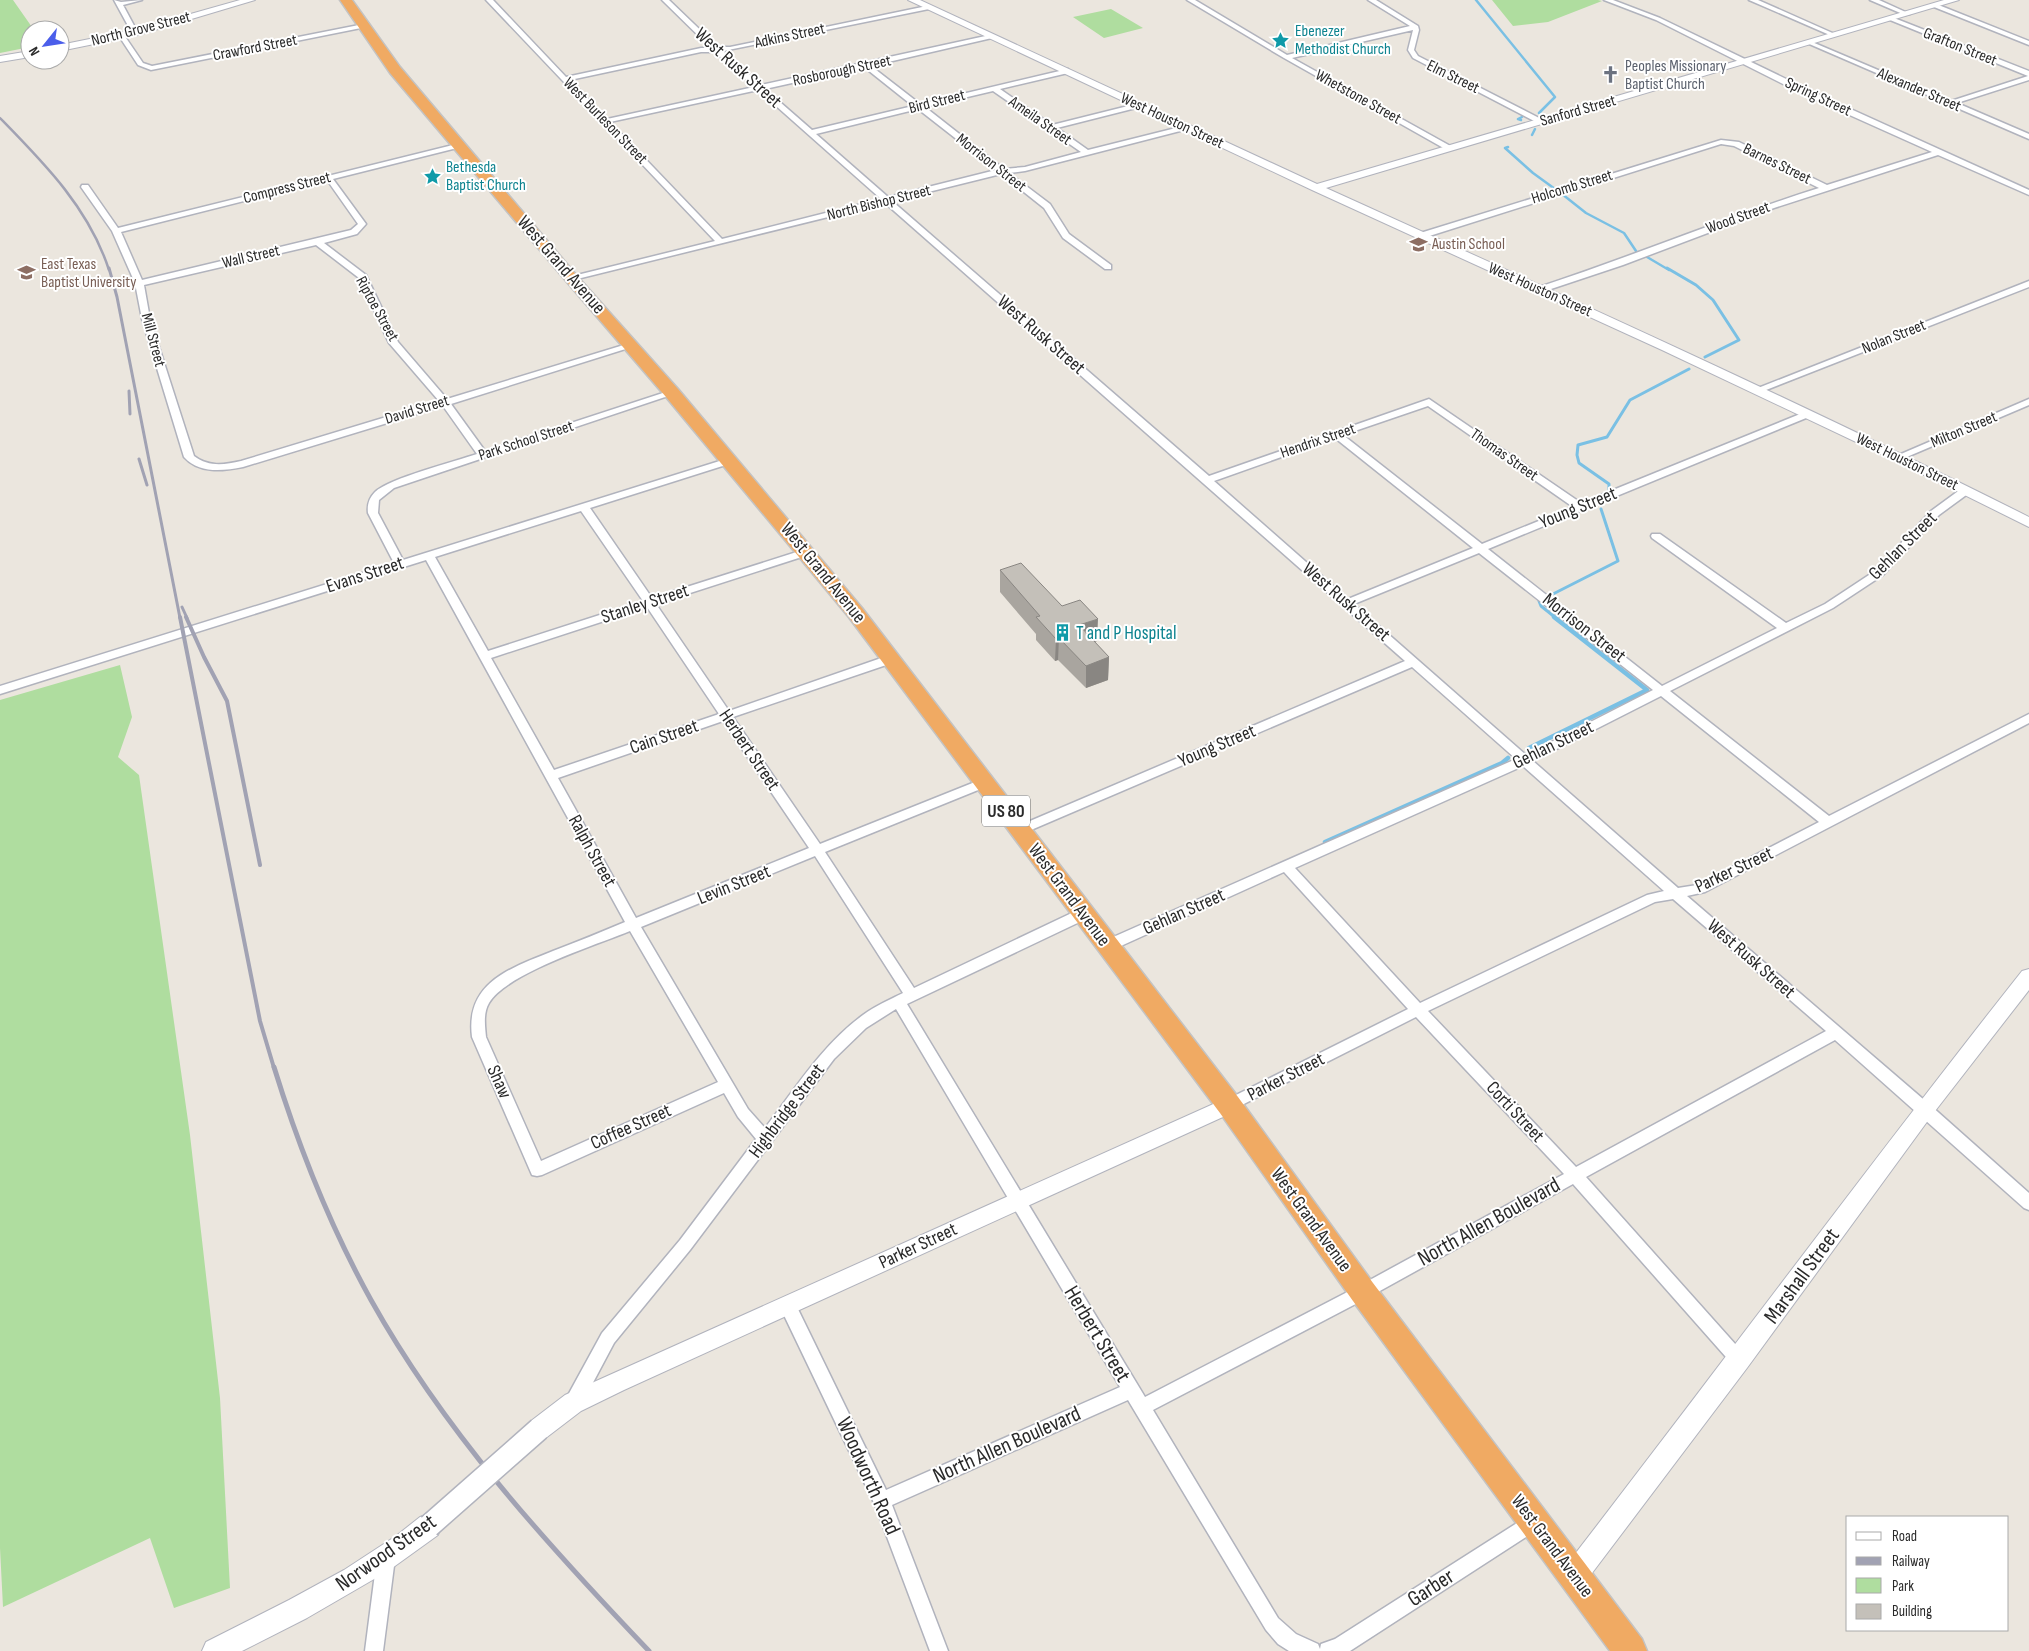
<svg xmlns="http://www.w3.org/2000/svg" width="2029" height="1651" font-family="'Sofia Sans Condensed',sans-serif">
	<rect width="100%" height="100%" fill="#ebe6de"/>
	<!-- green -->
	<path fill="#afdd9f" d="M 0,0 L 13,0 L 34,30 L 30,30 L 30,47 L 0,53 Z
		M 1492,0 L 1598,0 L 1602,1 L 1548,22 L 1513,26 Z
		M 1111,9 L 1143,28 L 1104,38 L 1073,17 Z
		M 120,665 L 132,717 L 118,757 L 139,775 L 190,1135 L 220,1398 L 230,1588 L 174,1608 L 150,1538 L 3,1607 L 0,1548 L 0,700 Z"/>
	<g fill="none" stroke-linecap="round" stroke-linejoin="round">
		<!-- stream-far2 -->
		<path stroke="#7ac0e4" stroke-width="2.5" d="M 1476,0 L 1555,97 L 1539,113
			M 1521,120 L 1518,119 L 1522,117
			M 1532,135 L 1535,129
			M 1508,147 L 1505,148 L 1533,173 L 1555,189
			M 1562,194 L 1586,213 L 1624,233 L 1636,251
			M 1647,257 L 1669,270"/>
		<!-- stream-far1 -->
		<path stroke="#7ac0e4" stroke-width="3" d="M 1667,268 L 1696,285 L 1713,300 L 1739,340 L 1705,357
			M 1609,489 L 1609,484 L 1579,463 L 1577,455 L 1578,445 L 1607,437 L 1630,400 L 1689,369
			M 1551,595 L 1618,561 L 1601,509
			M 1539,601 L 1541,606 L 1556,618"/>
		<!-- stream -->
		<path stroke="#7ac0e4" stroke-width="4.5" d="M 1529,748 L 1647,690 L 1554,617
			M 1325,842 L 1502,763 L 1508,758"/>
		<defs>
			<path id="street" d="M 114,0 L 121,2 L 142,0 L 123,5 L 138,33 L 137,34 L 132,33 Z
				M 486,0 L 493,0 L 566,77 L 701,48 L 711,48 L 662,0 L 669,0 L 718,47 L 730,47 L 927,6 L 929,7 L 929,9 L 723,51 L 761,85 L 990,35 L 993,37 L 992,38 L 871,66 L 920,104 L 1068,69 L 1068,73 L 1000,89 L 1052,125 L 1140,103 L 1140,107 L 1057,128 L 1088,150 L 1188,125 L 1188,129 L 1025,171 L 1009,173 L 1050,204 L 1069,234 L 1111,265 L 1111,269 L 1105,269 L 1063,238 L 1044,208 L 1001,174 L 892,201 L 1209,476 L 1429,399 L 1581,503 L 1805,412 L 1811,412 L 1811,416 L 1488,549 L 1662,686 L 1777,628 L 1652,538 L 1651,536 L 1652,534 L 1660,534 L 1786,623 L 1825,604 L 1875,571 L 1931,511 L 1961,489 L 1969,489 L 1969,493 L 1939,515 L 1883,575 L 1833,608 L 1670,691 L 1829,816 L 2029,714 L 2029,723 L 1705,892 L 1687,896 L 1930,1105 L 2029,1193 L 2029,1210 L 2024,1208 L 1835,1040 L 1586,1177 L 1745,1355 L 1747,1360 L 1745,1365 L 1739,1368 L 1733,1365 L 1573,1184 L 1369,1297 L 1153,1410 L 1278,1618 L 1296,1634 L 1318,1644 L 1320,1649 L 1321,1644 L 1335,1639 L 1528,1516 L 1534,1513 L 1540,1516 L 1543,1522 L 1540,1528 L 1350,1651 L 1289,1651 L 1278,1644 L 1266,1630 L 1128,1400 L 892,1505 L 948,1651 L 930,1651 L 875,1505 L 782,1311 L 780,1306 L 782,1301 L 788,1299 L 794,1301 L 886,1490 L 1120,1387 L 896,1009 L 866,1028 L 834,1059 L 690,1250 L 614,1343 L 579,1409 L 573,1411 L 567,1409 L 565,1403 L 567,1397 L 602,1333 L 680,1240 L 756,1139 L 738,1117 L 724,1093 L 542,1175 L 537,1176 L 532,1175 L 472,1037 C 465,982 511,968 553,951 C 577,942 601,932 625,922 L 426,560 L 0,694 L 0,686 L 394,563 L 368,513 C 367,505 369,498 375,492 C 390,478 454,462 477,454 L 443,406 L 243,467 C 223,471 199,474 184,457 L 142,319 L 135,283 L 112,231 L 81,187 L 82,185 L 88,185 L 118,228 L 461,143 L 461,147 L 333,179 L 366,224 L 357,234 L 324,243 L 366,275 L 398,342 L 447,399 L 627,344 L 633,344 L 635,346 L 451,404 L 485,451 L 669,391 L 672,390 L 677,393 L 394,488 L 379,500 L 378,513 L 403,560 L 726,459 L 732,459 L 732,463 L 590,508 L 652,598 L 803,550 L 811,550 L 812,552 L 811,554 L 656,604 L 729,711 L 887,656 L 895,656 L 897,659 L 895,662 L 733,717 L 820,844 L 980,780 L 988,780 L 990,783 L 988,786 L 825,852 L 914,988 L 1078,910 L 1088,910 L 1090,914 L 1088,918 L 907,1004 L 1145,1397 L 1357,1287 L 1564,1174 L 1416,1017 L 1234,1109 L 1229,1111 L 1224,1109 L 1222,1105 L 1224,1101 L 1408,1009 L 1284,872 L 1112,950 L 1107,951 L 1102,950 L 1100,946 L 1102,942 L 1516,759 L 1412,667 L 1024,833 L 1016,833 L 1014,830 L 1016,827 L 1405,661 L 885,203 L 569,281 L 569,277 L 715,241 ZM 701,52 L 715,52 L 754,87 L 607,119 L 570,80 ZM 864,67 L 913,106 L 812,130 L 765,89 ZM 758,90 L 881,199 L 722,239 L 610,122 ZM 993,91 L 1081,152 L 1025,167 L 1004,169 L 925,107 ZM 918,109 L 996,170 L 888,197 L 816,134 ZM 327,180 L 358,224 L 351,230 L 142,280 L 121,232 ZM 316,245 L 359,278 L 389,343 L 439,401 L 241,461 C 224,465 208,467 194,456 L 150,319 L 144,285 ZM 1428,406 L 1573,507 L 1482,544 L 1343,435 ZM 1335,438 L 1473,548 L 1348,599 L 1214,481 ZM 581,511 L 643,601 L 488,651 L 435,557 ZM 1479,553 L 1653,690 L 1526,755 L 1354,604 ZM 647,607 L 719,714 L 554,770 L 491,658 ZM 1661,696 L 1819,822 L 1697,885 L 1678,888 L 1533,761 ZM 723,721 L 809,848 L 636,918 L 558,778 ZM 1523,766 L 1664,891 L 1647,895 L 1420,1003 L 1295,868 ZM 815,856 L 903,993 C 889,1000 875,1006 863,1015 C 822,1045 795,1089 765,1128 L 748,1109 L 641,927 ZM 1673,899 L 1826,1031 L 1576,1167 L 1428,1011 L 1655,902 ZM 630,931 L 718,1082 L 541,1161 L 486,1037 C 485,1026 483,1013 489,1003 C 507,973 596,945 630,931 Z
				M 1187,0 L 1195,0 L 1287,55 L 1410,26 L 1368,0 L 1376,0 L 1418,26 L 1419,30 L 1414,50 L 1418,56 L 1545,121 L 1538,123 L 1413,58 L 1408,50 L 1413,30 L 1292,58 L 1454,148 L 1447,150 L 1284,58 Z
				M 1604,0 L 1613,0 L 1660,18 L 1811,91 L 2029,190 L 2029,195 L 1938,155 L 1774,208 L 1623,265 L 1542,292 L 1536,292 L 1536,288 C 1631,257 1724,218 1819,188 L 1734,146 L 1721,144 L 1423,238 L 1417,238 L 1417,234 L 1721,140 L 1739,142 L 1827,185 L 1932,152 L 1805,95 L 1656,20 Z
				M 1749,0 L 1758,0 L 1837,35 L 1832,36 Z
				M 1870,0 L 1879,0 L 1910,14 L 1905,15 Z
				M 1936,4 L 2029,41 L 2029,45 L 1934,7 L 1933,6 Z
				M 1890,18 L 1894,18 L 2029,71 L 2029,80 L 1957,103 L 2029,134 L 2029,139 L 1807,43 L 1812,42 L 1951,101 L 2028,76 L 1890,20 Z
				M 364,24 L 367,26 L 366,27 L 151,70 L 138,65 L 119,36 L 124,35 L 143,63 L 152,66 Z
				M 2029,281 L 2029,287 L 1761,392 L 1755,392 L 1753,390 Z
				M 2029,399 L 2029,405 L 1902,459 L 1896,459 L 1894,457 Z
				M 386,1549 L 392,1552 L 395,1558 L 383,1651 L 365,1651 L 377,1558 L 380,1552 Z"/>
			<path id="secondary" d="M 240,0 L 255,0 L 138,35 L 60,51 L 60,45 L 134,30 Z
				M 908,0 L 920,0 L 1317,184 L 1944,0 L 1959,0 L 1326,188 C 1562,295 1798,401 2029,517 L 2029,527 L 1894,460 L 1662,350 L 1312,190 Z
				M 30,51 L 30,57 L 0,62 L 0,56 Z
				M 2029,969 L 2029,990 L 1932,1115 L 1747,1368 L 1583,1585 L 1574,1589 L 1565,1585 L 1561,1576 L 1565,1567 C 1718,1369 1867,1167 2022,971 Z
				M 1229,1097 L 1236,1099 L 1239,1105 L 1236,1111 L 624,1390 L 581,1411 L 547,1437 L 539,1440 L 531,1437 L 527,1429 L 531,1421 L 565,1395 Z
				M 429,1514 L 438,1517 L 441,1526 L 438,1535 L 388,1571 L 307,1618 L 242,1651 L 202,1651 L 206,1642 L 289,1600 L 344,1570 L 396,1536 L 420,1517 Z"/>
			<path id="highway" d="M 340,0 L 352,0 L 400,67 L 577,276 L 678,389 L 862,608 L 1238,1097 L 1373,1283 L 1642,1639 L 1647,1651 L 1610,1651 L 1353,1301 L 1220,1113 L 848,616 L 666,397 L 567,282 L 390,73 Z"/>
		</defs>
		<!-- street casing -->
		<use href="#street" stroke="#b1b3bd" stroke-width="3"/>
		<!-- secondary casing -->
		<use href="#secondary" stroke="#b1b3bd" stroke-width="2"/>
		<!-- highway casing -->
		<use href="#highway" stroke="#c3c3c3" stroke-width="3"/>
		<!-- street -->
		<use href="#street" fill="#fff" fill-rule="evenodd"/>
		<!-- secondary -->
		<use href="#secondary" fill="#fff" fill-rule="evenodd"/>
		<!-- highway -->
		<use href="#highway" fill="#f0aa63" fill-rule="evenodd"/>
		<!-- rail-far3 -->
		<path stroke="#a1a2b3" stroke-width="2.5" d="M 0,118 C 44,163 89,208 109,270"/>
		<!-- rail-far2 -->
		<path stroke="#a1a2b3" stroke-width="3" d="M 109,268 L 117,297 L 180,618
			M 129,391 L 130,414
			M 139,459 L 147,485
			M 182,607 L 187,618"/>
		<!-- rail-far1 -->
		<path stroke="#a1a2b3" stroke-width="4" d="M 180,617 L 260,1021 L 274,1068
			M 186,617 L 204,657 L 227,701 L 260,865"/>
		<!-- rail -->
		<path stroke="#a1a2b3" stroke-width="5" d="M 274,1067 C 299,1148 330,1226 371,1300 C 444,1431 546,1543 649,1651"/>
		<defs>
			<path id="secondary-bridge" d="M 429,1526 L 539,1429"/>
		</defs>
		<!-- secondary-bridge casing -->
		<use href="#secondary-bridge" stroke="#b1b3bd" stroke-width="25" stroke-linecap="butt"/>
		<!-- secondary-bridge -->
		<use href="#secondary-bridge" stroke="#fff" stroke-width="22"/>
	</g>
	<!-- wall -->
	<path fill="#a9a59f" d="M 1000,570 L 1062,606 L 1097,641 L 1094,642 L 1109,657 L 1108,680 L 1086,688 L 1058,660 L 1055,661 L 1036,640 L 1036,634 L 1000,592 Z"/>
	<!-- shaded-wall -->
	<path fill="#898682" d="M 1098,619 L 1097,641 L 1078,648 L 1079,625 Z
		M 1059,638 L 1058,660 L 1055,661 L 1056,639 Z
		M 1109,657 L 1108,680 L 1086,688 L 1086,666 Z"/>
	<!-- building -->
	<path fill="#c4c0b9" stroke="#898682" d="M 1021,563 L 1062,606 L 1080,600 L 1098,619 L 1079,625 L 1109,657 L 1086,666 L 1059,638 L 1056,639 L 1036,617 L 1040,616 L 1000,570 Z"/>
	<!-- icons -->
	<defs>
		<symbol id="sight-bare" viewBox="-9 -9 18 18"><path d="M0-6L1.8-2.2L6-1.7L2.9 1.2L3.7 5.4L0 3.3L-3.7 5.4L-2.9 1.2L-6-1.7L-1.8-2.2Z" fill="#0f9aa8" stroke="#fff" stroke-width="2.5" paint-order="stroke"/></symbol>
		<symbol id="church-bare" viewBox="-9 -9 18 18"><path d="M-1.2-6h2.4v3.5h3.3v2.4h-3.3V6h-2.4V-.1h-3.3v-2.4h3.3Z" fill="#6b7280" stroke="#fff" stroke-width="2.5" paint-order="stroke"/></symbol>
		<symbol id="school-bare" viewBox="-9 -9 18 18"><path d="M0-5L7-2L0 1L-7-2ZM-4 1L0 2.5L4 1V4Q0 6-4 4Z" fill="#8d6e63" stroke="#fff" stroke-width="2.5" paint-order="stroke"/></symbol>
		<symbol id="university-bare" viewBox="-9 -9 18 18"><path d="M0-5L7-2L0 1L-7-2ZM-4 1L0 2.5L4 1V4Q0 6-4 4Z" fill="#8d6e63" stroke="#fff" stroke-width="2.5" paint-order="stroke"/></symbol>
		<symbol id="building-bare" viewBox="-9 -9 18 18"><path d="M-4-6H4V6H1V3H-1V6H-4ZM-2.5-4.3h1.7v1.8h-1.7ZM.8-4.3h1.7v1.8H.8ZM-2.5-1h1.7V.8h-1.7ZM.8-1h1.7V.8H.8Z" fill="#0f9aa8" stroke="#fff" stroke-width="2.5" paint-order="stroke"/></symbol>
	</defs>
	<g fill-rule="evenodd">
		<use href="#sight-bare" x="1268" y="28" width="25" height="25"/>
		<use href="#church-bare" x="1598" y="62" width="25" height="25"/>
		<use href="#sight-bare" x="420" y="164" width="25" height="25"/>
		<use href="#school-bare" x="1406" y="232" width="25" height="25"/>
		<use href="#university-bare" x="14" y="260" width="25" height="25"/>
		<use href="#building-bare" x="1050" y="620" width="25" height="25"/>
	</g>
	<g text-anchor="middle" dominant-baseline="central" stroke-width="4" stroke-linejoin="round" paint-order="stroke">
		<!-- far-street labels -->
		<g font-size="16" fill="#2a2a2a" stroke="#fff">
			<text transform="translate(141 29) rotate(-14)">North Grove Street</text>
			<text transform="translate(790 36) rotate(-12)">Adkins Street</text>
			<text transform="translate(1960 47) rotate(22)">Grafton Street</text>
			<text transform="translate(255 48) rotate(-11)">Crawford Street</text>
			<text transform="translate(842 71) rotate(-12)">Rosborough Street</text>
			<text transform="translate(1453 77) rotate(26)">Elm Street</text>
			<text transform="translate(1919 90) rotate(23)">Alexander Street</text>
			<text transform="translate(1358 97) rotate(29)">Whetstone Street</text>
			<text transform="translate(1818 97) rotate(25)">Spring Street</text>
			<text transform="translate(937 102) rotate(-14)">Bird Street</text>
			<text transform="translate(1578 111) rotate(-16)">Sanford Street</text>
			<text transform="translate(605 121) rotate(46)">West Burleson Street</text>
			<text transform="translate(1040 121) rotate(35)">Ameila Street</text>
			<text transform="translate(1172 121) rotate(25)">West Houston Street</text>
			<text transform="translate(991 163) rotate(38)">Morrison Street</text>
			<text transform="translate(1777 164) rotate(26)">Barnes Street</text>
			<text transform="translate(1572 187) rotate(-17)">Holcomb Street</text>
			<text transform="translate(287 188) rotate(-14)">Compress Street</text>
			<text transform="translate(879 203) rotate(-14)">North Bishop Street</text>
			<text transform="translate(1738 218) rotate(-20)">Wood Street</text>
			<text transform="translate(251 257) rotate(-13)">Wall Street</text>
			<text transform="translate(1540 290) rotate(24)">West Houston Street</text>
			<text transform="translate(377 309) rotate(61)">Riptoe Street</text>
			<text transform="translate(1894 337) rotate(-22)">Nolan Street</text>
			<text transform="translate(153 340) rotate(75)">Mill Street</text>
			<text transform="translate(417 410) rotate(-17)">David Street</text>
			<text transform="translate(1964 430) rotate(-23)">Milton Street</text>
			<text transform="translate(526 441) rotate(-18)">Park School Street</text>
			<text transform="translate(1318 441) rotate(-19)">Hendrix Street</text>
			<text transform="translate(1504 455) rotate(35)">Thomas Street</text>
			<text transform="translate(1907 462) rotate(26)">West Houston Street</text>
		</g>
		<!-- far-culture labels -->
		<g font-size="16" fill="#0d838f" stroke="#fff" text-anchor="start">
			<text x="1295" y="31">Ebenezer<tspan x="1295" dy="18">Methodist Church</tspan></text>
			<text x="446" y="167">Bethesda<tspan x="446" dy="18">Baptist Church</tspan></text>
		</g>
		<!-- far-worship labels -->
		<g font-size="16" fill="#5b616d" stroke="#fff" text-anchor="start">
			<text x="1625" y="66">Peoples Missionary<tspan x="1625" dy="18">Baptist Church</tspan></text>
		</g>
		<!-- far-education labels -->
		<g font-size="16" fill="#785e54" stroke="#fff" text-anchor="start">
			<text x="1432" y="244">Austin School</text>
			<text x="41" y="264">East Texas<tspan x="41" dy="18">Baptist University</tspan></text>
		</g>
		<!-- shield labels -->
		<rect fill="#fff" stroke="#6a6a6a" stroke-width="1" x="982" y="795.5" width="48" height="31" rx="4"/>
		<g font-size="18" font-weight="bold" fill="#2a2a2a">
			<text x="1006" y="811">US 80</text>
		</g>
		<!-- street labels -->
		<g font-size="19" fill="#2a2a2a" stroke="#fff">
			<text transform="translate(738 68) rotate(42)">West Rusk Street</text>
			<text transform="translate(561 265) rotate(49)">West Grand Avenue</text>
			<text transform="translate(1041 335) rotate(41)">West Rusk Street</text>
			<text transform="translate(1578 508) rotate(-22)">Young Street</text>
			<text transform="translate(1903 546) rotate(-45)">Gehlan Street</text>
			<text transform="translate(823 573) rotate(51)">West Grand Avenue</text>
			<text transform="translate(365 575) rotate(-18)">Evans Street</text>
			<text transform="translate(1346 602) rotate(41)">West Rusk Street</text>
			<text transform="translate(645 604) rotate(-18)">Stanley Street</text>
			<text transform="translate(1584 628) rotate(38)">Morrison Street</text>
			<text transform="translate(664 737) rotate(-19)">Cain Street</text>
			<text transform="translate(1553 745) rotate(-26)">Gehlan Street</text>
			<text transform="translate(1217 746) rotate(-23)">Young Street</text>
			<text transform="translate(749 750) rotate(56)">Herbert Street</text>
			<text transform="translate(592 851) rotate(61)">Ralph Street</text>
			<text transform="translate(1734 870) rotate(-25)">Parker Street</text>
			<text transform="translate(734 885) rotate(-22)">Levin Street</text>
			<text transform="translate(1069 895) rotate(53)">West Grand Avenue</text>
			<text transform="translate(1184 912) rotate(-24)">Gehlan Street</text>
			<text transform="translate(1751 959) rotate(41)">West Rusk Street</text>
			<text transform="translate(1286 1077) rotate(-27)">Parker Street</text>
			<text transform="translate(499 1082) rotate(66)">Shaw</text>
			<text transform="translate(787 1111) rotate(-53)">Highbridge Street</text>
			<text transform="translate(1515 1112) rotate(47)">Corti Street</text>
			<text transform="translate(631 1127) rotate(-24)">Coffee Street</text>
			<text transform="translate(1311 1220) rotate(54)">West Grand Avenue</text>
			<text transform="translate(918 1246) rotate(-25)">Parker Street</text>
			<text transform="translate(1552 1546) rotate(53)">West Grand Avenue</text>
		</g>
		<!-- culture labels -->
		<g font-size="19" fill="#0d838f" stroke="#fff" text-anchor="start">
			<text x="1076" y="633">T and P Hospital</text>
		</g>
		<!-- near-street labels -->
		<g font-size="22" fill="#2a2a2a" stroke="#fff">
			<text transform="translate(1489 1222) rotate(-29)">North Allen Boulevard</text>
			<text transform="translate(1802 1276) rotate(-54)">Marshall Street</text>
			<text transform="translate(1097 1334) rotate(59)">Herbert Street</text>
			<text transform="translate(1007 1445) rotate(-24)">North Allen Boulevard</text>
			<text transform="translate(868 1476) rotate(66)">Woodworth Road</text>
			<text transform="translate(386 1553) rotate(-35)">Norwood Street</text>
			<text transform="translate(1431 1588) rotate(-33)">Garber</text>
		</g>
	</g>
	<!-- legend -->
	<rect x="1846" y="1516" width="162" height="115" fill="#ffffff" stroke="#aaaaaa"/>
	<rect x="1856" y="1532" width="25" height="8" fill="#ffffff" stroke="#aaaaaa"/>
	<text x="1892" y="1541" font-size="15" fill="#2a2a2a">Road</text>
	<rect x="1856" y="1557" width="25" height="8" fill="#a1a2b3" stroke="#aaaaaa"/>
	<text x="1892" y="1566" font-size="15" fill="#2a2a2a">Railway</text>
	<rect x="1856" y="1578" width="25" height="15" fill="#afdd9f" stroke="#aaaaaa"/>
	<text x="1892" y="1591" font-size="15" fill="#2a2a2a">Park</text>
	<rect x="1856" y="1604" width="25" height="15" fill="#c4c0b9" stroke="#aaaaaa"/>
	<text x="1892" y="1616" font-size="15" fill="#2a2a2a">Building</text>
	<!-- north arrow -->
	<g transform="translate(45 45) rotate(240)"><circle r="24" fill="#ffffff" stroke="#aaaaaa"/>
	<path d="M0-4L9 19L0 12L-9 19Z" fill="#4b5eea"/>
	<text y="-8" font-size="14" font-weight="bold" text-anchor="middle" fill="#2a2a2a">N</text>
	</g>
</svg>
